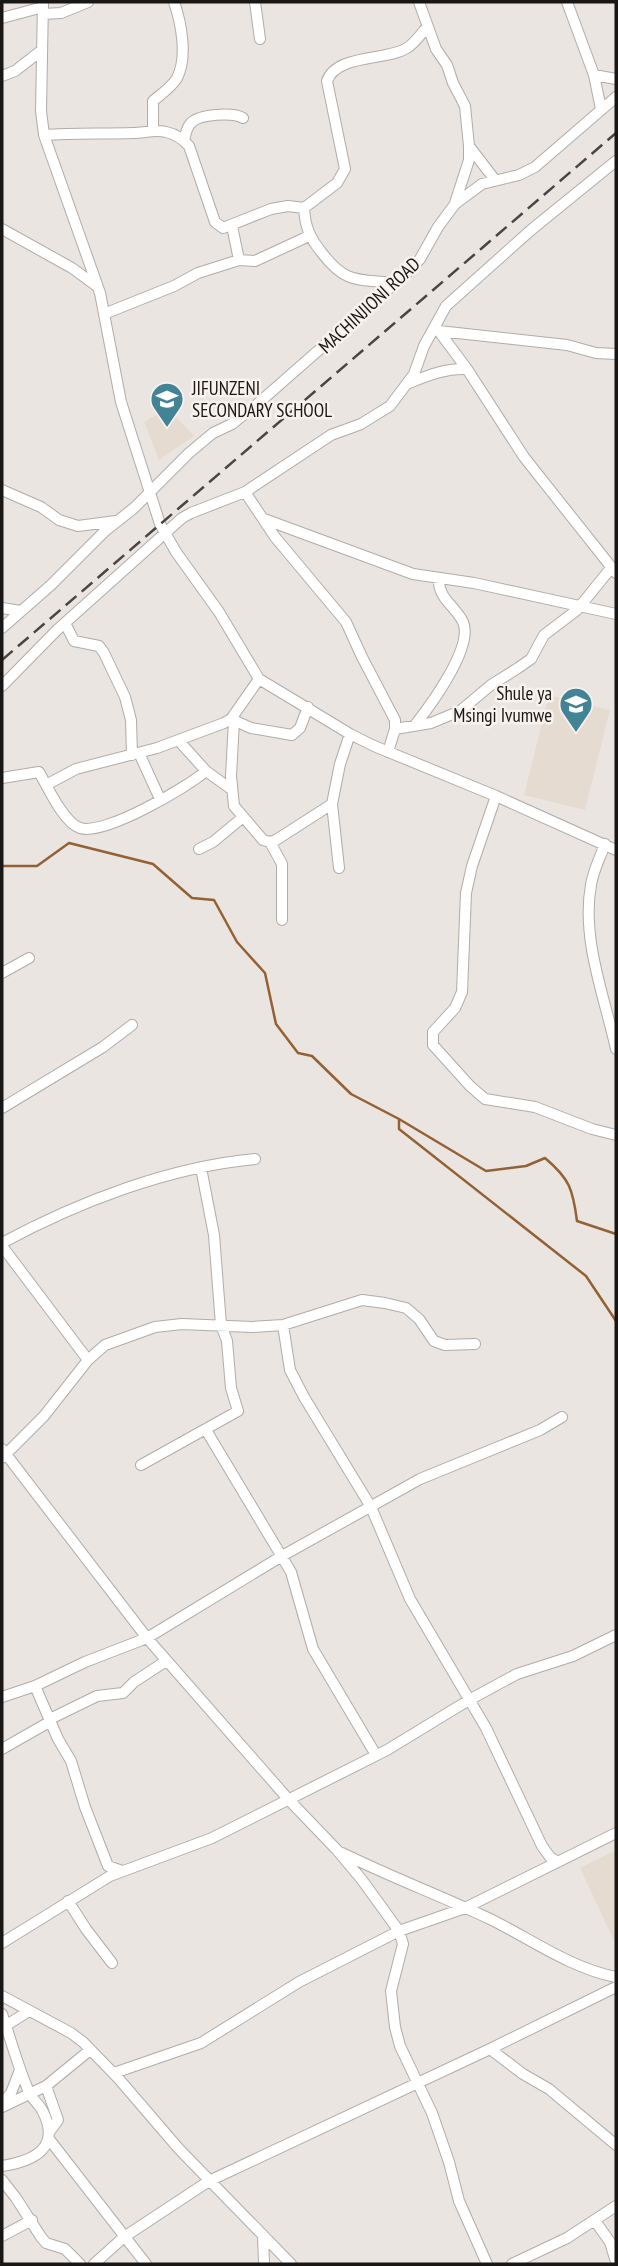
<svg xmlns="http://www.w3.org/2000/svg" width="618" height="2266" font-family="'PT Sans Narrow',sans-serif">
	<rect width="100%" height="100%" fill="#eae5e1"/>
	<!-- built -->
	<path fill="#e6dbd1" d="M 168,408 L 194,436 L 159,460 L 144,422 Z
		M 549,695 L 610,710 L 585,810 L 524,795 Z
		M 616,1850 L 616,1945 L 580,1868 Z"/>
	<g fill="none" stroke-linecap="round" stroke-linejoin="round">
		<!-- stream -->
		<path stroke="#936133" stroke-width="2.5" d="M 2,866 L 37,866 L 69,843 L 153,864 L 192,898 L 214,900 L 237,942 L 265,973 L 276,1024 L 298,1053 L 312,1056 L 351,1094 L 399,1119 L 486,1171 L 526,1166 L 545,1158 C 570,1179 573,1190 577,1221 L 616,1234
			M 399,1120 L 399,1129 L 586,1276 L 616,1321"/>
		<defs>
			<path id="minor" d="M 43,2 L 41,111 L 44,135 L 100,293 L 121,402 L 160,524 L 176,552 L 219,612 L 259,679 L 350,734 L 374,746 L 496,796 L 616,850
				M 255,2 L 260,39
				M 419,2 L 436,49 L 447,65 L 453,83 L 465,106 L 469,146 L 469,160 L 455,203
				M 567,2 L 594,75 L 601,109
				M 43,14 L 61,13 L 88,2
				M 2,18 L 43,7
				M 594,75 L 616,79
				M 2,76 L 15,71 L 42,50
				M 153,131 L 153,101 C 161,94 171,88 177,78 C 188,57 181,22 174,2
				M 44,135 C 74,133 103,134 133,133 C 144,133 155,129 166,132 C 175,134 183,139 189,146 L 215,222 L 223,228 L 271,209 L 288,206 L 304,208
				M 184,140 C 186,134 186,128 191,123 C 199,114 233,112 243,118
				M 469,146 L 495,180
				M 232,226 L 239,260
				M 2,229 L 72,268 L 98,287
				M 394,283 C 357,279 346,284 322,253 C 310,238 305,227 304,208 L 337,183 L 345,169 L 327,81 C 336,54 386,61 407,48 C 415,43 421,34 427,27
				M 104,314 L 174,286 L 198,273 L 239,260 L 255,261 L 309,236
				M 435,326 L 467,369 L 524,457 L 616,573
				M 439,331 L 567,345 L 596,353 L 616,354
				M 409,383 C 429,375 446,368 467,369
				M 2,490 L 41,507 L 59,520 L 78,526 L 116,521
				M 245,492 L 275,537 L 346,622 L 362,657 L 395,720 L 395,729 L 388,752
				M 264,519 L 413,574 L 474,583 L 616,614
				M 2,608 L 21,611
				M 65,623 L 74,641 L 99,646 L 104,653 L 125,697 L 131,720 L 132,755
				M 2,628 L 51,585 L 105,531 L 134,508 L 189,453 L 213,433 L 232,424 L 255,406 L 410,270 L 420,259 L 438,227 L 455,204 L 482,184 L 519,175 L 535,167 L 616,97
				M 2,686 L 57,630 L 182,518 L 191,513 L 245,492 L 331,435 L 361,424 L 390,406 L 414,374 L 424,346 L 446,306 L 531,230 L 616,161
				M 231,719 L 251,728 L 292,735 L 300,728 L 308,707
				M 234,720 L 231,776 L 234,806 L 263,840 L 270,842 L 276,840 L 332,804
				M 415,725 C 430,706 474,647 463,622 C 456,607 438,598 439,580
				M 395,729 L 431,723 L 460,711 L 491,685 L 518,668 L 531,659 L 544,635 L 577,610 L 611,568
				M 179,741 L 206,771 L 231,789
				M 139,753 L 160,799
				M 2,778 L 39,772 C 47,786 64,823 80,828 C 104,836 186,788 206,771
				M 46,785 L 76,769 L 157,748 L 224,723 L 231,719 L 259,679
				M 496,796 L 472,866 L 466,893 L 462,992 L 455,1008 L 433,1032 L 433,1045 L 470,1086 L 485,1099 L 535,1107 L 592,1129 L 616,1135
				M 270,842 L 282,864 L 282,920
				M 605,844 C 600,858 593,871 591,885 C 581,939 605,998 616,1049
				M 199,849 L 213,842 L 242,818
				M 339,868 L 332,804 L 340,764 L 350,734
				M 2,973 L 29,958
				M 2,1108 L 103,1047 L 132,1025
				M 2,1243 C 78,1202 169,1167 255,1159
				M 2,1246 L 88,1360
				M 283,1325 L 290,1370 L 304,1397 L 371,1507 L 410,1599 L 486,1728 L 542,1846 L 550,1857 L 558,1862
				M 206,1430 L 291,1572 L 313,1649 L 376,1755
				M 2,1449 L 147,1638 L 289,1800 L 337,1850 L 362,1880 L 399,1931 L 403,1944 L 391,1991 L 395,2027 L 400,2046 L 432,2113 L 449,2162 L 459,2201 L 487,2264
				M 2,1458 L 44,1416 L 88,1360 L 105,1345 L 155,1327 L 182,1324 L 252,1327 L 283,1325 L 362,1300 L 385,1303 L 406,1308 L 419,1319 L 434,1341 L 445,1345 L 475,1344
				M 141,1465 L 238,1411 L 231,1388 L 227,1341 L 221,1325 L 214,1235 L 201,1168
				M 35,1686 L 58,1739 L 71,1761 L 85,1807 L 108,1866 L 122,1871
				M 2,1697 L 35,1686 L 85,1662 L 147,1638 L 282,1556 L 420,1479 L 540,1430 L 562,1417
				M 50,1719 L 97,1696 L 123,1693 L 134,1682 L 166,1661
				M 2,1749 L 51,1721
				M 342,1853 C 391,1877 441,1896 490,1919 C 531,1939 570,1968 616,1977
				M 68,1901 L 86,1929 L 112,1963
				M 2,1943 L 110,1876 L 212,1838 L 387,1750 L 469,1700 L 517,1674 L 573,1656 L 616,1635
				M 2,1996 L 71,2033 L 83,2042 L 118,2078 L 179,2149 L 291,2264
				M 2,2014 C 11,2040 18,2067 29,2092 C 32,2099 38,2103 42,2110 C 62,2147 35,2161 2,2166
				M 2,2028 L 29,2011
				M 490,2049 L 523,2074 L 549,2089 L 616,2145
				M 114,2073 L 201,2043 L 299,1982 L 399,1931 L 465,1908 L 616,1833
				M 46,2086 L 58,2120 L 50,2131
				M 2,2104 L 11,2093 L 20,2070
				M 2,2107 L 46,2086 L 90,2050
				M 49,2139 L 146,2264
				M 2,2180 L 16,2198 L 41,2237 L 46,2243 L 65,2249 L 80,2264
				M 595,2221 L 610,2242 L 616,2262
				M 263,2235 L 264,2264
				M 2,2236 L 32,2220
				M 94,2264 L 124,2237 L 209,2181 L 490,2049 L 616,1987
				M 512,2264 L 567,2238 L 616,2206"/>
		</defs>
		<!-- minor casing -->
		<use href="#minor" stroke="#b1aca8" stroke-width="12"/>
		<!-- minor -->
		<use href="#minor" stroke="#fff" stroke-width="10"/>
		<!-- rail -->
		<path stroke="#484543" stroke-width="2.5" stroke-dasharray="14 7" stroke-linecap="butt" d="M 2,660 L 616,133"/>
	</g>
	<!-- icons -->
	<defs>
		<symbol id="school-pin" viewBox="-11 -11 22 30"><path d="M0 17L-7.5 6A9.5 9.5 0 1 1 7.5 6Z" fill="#428395" stroke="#f7f2ee"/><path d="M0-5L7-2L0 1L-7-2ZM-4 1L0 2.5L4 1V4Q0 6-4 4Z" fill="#fff"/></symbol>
	</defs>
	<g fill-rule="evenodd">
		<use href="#school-pin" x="148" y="380" width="38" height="52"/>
		<use href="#school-pin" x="557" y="685" width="38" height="52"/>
	</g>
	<g text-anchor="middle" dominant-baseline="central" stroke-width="5" stroke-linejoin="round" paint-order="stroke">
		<!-- street labels -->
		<g font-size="19" fill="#191716" stroke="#f7f2ee">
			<text transform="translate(369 305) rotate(-43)">MACHINJIONI ROAD</text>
		</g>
		<!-- poi labels -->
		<g font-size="19" fill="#191716" stroke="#f7f2ee" text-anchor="start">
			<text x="192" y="388">JIFUNZENI<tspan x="192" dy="22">SECONDARY SCHOOL</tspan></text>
			<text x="552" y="693" text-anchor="end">Shule ya<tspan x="552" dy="22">Msingi Ivumwe</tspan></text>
		</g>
	</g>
	<!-- border -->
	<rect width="618" height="2266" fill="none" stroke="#191716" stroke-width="7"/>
</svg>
